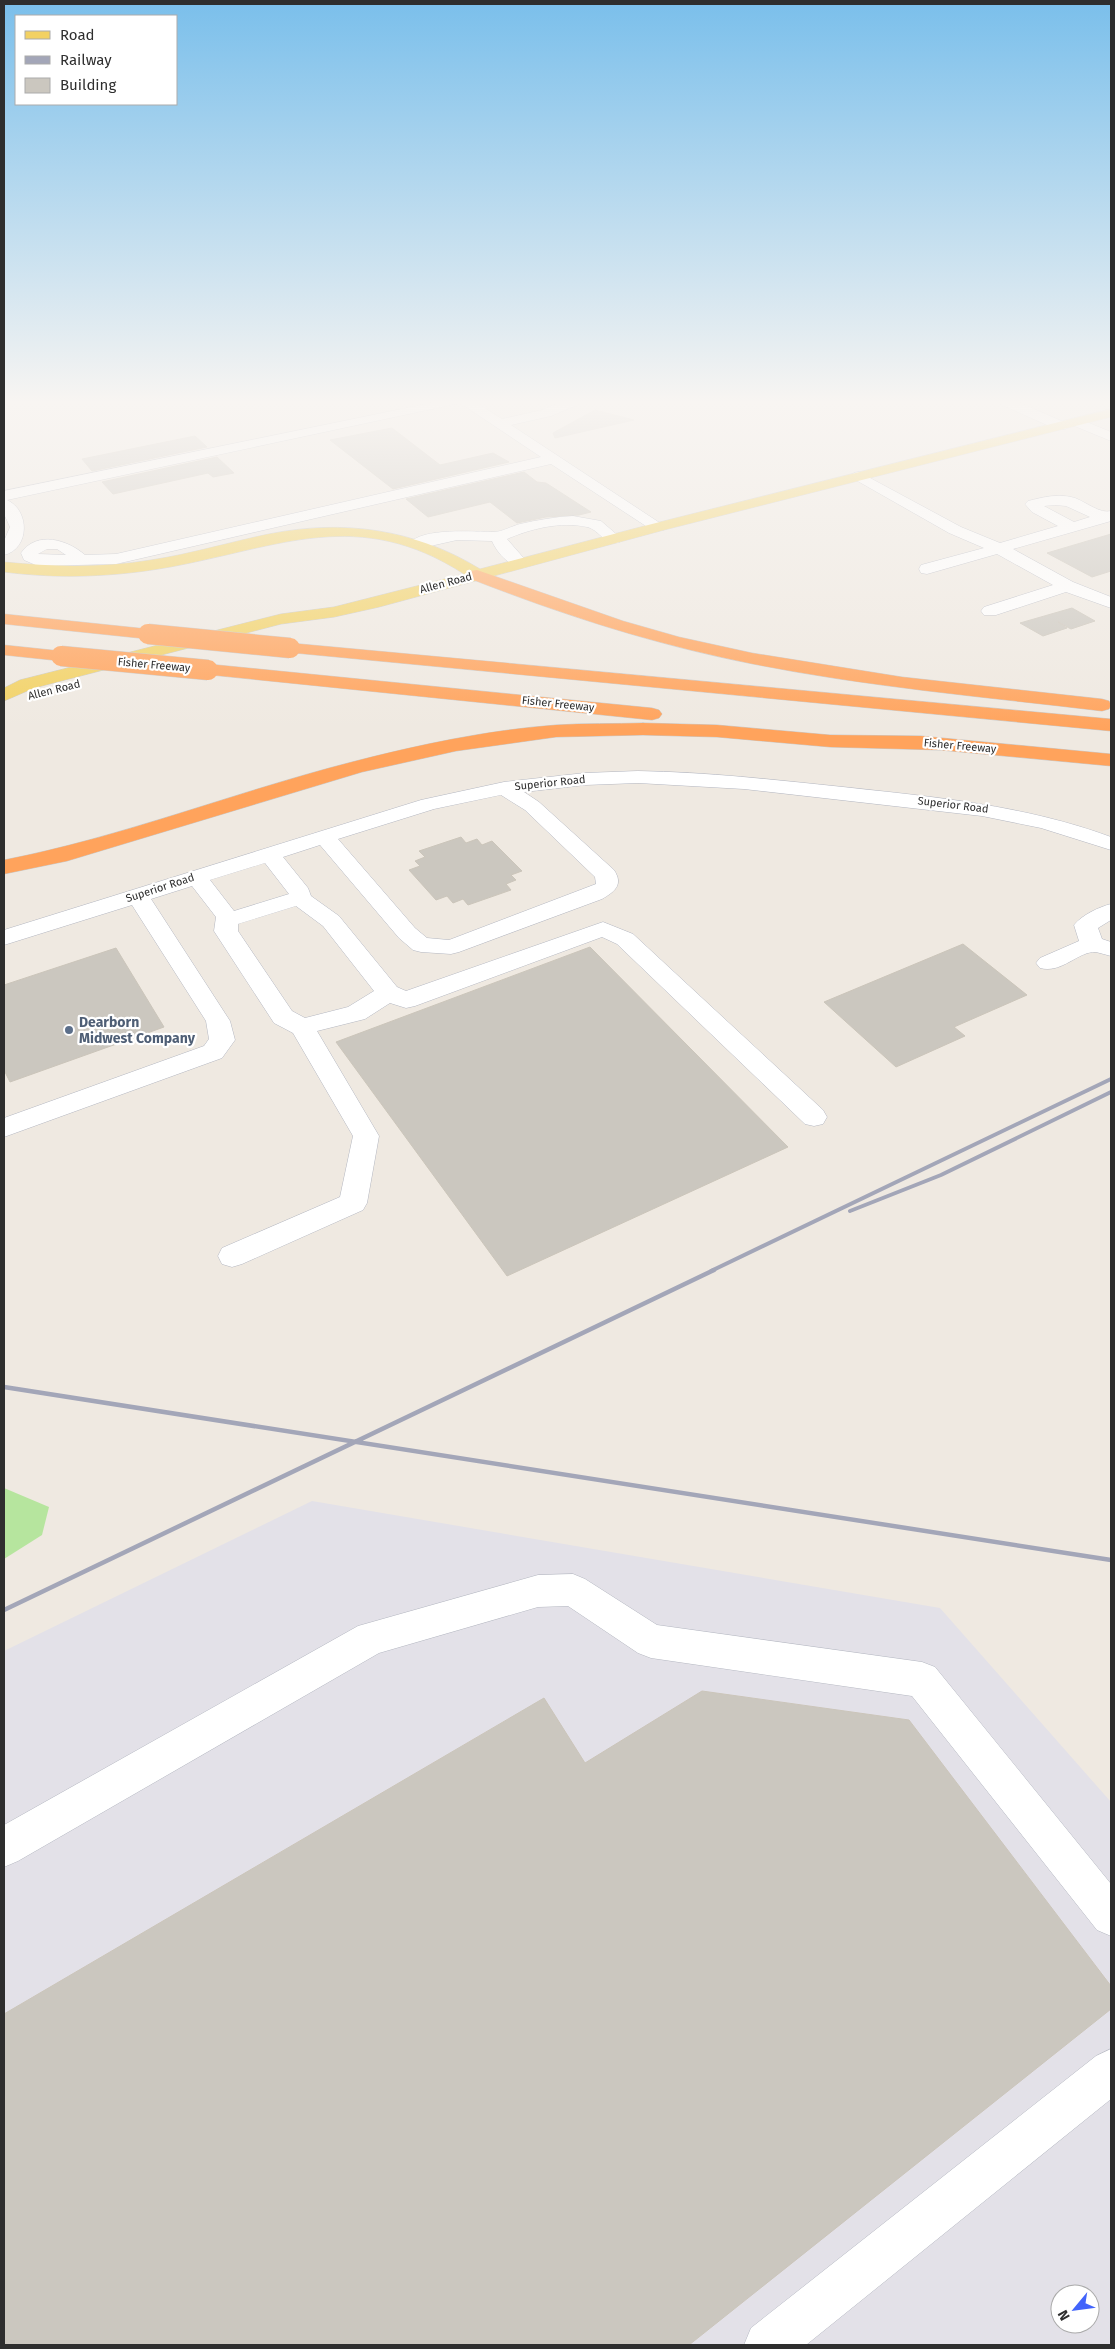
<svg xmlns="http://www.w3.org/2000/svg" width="1115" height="2349" font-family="'Fira Sans',sans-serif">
	<rect width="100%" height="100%" fill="#efe9e1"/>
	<!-- industrial -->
	<path fill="#e3e1e8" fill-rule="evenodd" d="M 312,1501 L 940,1608 L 1111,1802 L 1111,2345 L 4,2345 L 4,1651 ZM 1060,2294 L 1090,2294 L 1090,2324 L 1060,2324 Z"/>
	<!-- green -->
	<path fill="#b6e59e" d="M 4,1488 L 49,1507 L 42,1535 L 4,1559 Z"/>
	<!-- building -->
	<path fill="#cbc7bf" stroke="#cbc5ba" d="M 595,410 L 634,420 L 555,438 L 553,433 Z
		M 392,428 L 440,465 L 493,453 L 509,462 L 393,489 L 330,440 Z
		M 195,436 L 207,447 L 92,471 L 82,459 Z
		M 217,457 L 234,473 L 213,477 L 208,473 L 113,494 L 102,482 Z
		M 524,472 L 537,482 L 546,483 L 591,512 L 579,515 L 546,517 L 517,523 L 490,502 L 428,517 L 406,499 Z
		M 1111,534 L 1111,571 L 1092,577 L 1047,553 Z
		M 1072,608 L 1095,621 L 1071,629 L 1058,622 L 1067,628 L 1043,636 L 1020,623 Z
		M 461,837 L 466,843 L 477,839 L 482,845 L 492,841 L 522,871 L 511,875 L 516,880 L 506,884 L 511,890 L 468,905 L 463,899 L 453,903 L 447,896 L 436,900 L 409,870 L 420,866 L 415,861 L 425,857 L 419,851 Z
		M 963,944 L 1027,995 L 954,1027 L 965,1036 L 896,1067 L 824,1002 Z
		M 590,947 L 788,1147 L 507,1276 L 336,1042 Z
		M 116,948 L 164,1027 L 10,1082 L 4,1070 L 4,985 Z
		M 702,1691 L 909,1720 L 1111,1986 L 1111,2009 L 689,2345 L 4,2345 L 4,2014 L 544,1698 L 585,1763 Z"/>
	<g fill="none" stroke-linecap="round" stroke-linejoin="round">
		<defs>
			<path id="minor" d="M 436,402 L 475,402 L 502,419 L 542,410 L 561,402 L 579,402 L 577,405 L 551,416 L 511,425 L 666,527 L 664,530 L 652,530 L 551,464 L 116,564 L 38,566 L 24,560 L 21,553 C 37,530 68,540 85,555 L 116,554 L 541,457 L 460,403 L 7,500 C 30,510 30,549 4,555 L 4,541 L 10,527 L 4,514 L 4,491 ZM 47,549 L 57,549 L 66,555 L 38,554 Z
				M 1000,402 L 1018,402 L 1066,423 L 1068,426 L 1066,429 L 1056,429 L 1002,405 Z
				M 1077,418 L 1111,432 L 1111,441 L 1072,425 L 1070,422 Z
				M 859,472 L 961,527 L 1000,543 L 1058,526 L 1032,512 L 1025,504 L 1028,501 C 1043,497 1059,493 1075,498 C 1086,502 1100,514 1111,511 L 1111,521 L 1013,549 L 1073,582 L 1111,597 L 1111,608 L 1066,592 L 996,615 L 984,615 L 981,611 L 984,607 L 1053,585 L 997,554 L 927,574 L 921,573 L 919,569 L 921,565 L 984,548 L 949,533 L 854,479 L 852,476 L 854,473 ZM 1055,505 L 1066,506 L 1090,517 L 1074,522 L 1044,506 Z
				M 573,516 L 601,521 L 622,539 L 620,542 C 604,546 600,530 587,527 C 561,521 530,529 507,539 L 528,563 L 526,567 C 512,570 497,553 492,541 L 457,540 L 417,549 L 411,547 L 409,544 C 421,527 476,532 494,532 C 502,532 512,526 520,524 C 537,520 555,517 573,516 Z
				M 638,771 C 707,772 775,780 843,787 C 934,797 1024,805 1111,837 L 1111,850 L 1041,828 L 982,816 L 744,789 L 638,783 L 585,785 L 524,792 L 539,802 L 614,870 C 624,885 614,892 602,899 L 459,952 L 451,954 L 421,952 L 413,950 L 399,938 L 320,845 L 283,857 L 308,888 L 311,896 L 339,916 L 397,987 L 406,991 L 603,922 L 633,934 L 823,1110 L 827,1117 L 823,1124 L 814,1126 L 805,1124 L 617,944 L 602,937 L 415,1006 L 406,1008 L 390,1003 L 365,1019 L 317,1031 L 379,1136 L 367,1203 L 363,1210 L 242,1264 L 232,1267 L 222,1264 L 218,1256 L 222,1248 L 340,1197 L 353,1136 L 293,1033 L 274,1023 L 214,931 L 216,917 L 192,886 L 151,899 L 230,1021 L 235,1040 L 222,1058 L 4,1137 L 4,1118 L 204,1046 L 209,1039 L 206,1021 L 132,905 L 4,945 L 4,930 L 421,800 L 504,782 L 585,773 ZM 501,795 L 525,810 L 595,877 L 596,884 L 449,940 L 427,938 L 415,928 L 338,839 L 434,809 ZM 265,863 L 289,894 L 234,911 L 210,880 ZM 296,906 L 323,926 L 374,991 L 348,1007 L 305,1018 L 292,1011 L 238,931 L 238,924 Z
				M 1111,904 L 1111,920 L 1098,928 L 1102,939 L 1111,942 L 1111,956 C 1106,955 1101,953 1096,952 C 1078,951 1062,974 1040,968 L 1036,963 L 1040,958 L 1079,941 L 1074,925 C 1082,915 1099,907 1111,904 Z
				M 573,1574 L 585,1579 L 657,1625 L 922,1662 L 935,1667 L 1111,1884 L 1111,1936 L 1097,1930 L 912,1696 L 651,1658 L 638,1653 L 568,1606 L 538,1607 L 379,1653 L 18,1861 L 4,1867 L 4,1825 L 358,1626 L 538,1575 Z
				M 1111,2049 L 1111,2099 L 806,2345 L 744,2345 L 751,2328 L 1096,2056 Z"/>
			<path id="major" d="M 1111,409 L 1111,417 L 664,530 L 379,607 L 334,617 L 281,624 L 34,688 L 4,701 L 4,688 L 20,680 L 281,614 L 334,607 L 464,574 C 359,506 279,547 170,567 C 115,577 60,579 4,572 L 4,562 C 53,567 102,568 151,560 C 191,554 230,542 269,534 C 343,519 415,529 480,569 L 652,524 Z"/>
			<path id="highway" d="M 477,570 L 623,621 L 679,637 L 752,653 L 902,677 L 1102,699 L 1109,701 L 1111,705 L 1109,709 L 1102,711 C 986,697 868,687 753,664 C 656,645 563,615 471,579 L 469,575 L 471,571 Z
				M 4,614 L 148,629 L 154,630 L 157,634 L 154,638 L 148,639 L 4,624 Z
				M 290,643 L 1111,719 L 1111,731 L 284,652 L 281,648 L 284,644 Z
				M 4,645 L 61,651 L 67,652 L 70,656 L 67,660 L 61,661 L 4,655 Z
				M 208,664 L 652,708 L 659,710 L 662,714 L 659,718 L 652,720 L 201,674 L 199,670 L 201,666 Z
				M 643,723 L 717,725 L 830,735 L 921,736 L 1111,754 L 1111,766 L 940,750 L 830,747 L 717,737 L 643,735 L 556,737 L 456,751 L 362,772 L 67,861 L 4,874 L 4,860 C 122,837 235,792 352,762 C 418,745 488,730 556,725 C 585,723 614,724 643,723 Z"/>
		</defs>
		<!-- minor casing -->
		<use href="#minor" stroke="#b4b7c1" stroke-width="1"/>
		<!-- major casing -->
		<use href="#major" stroke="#c9c9c9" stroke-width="1"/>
		<!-- highway casing -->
		<use href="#highway" stroke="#c9c9c9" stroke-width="1"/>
		<!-- minor -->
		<use href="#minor" fill="#fff" fill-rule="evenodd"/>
		<!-- major -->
		<use href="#major" fill="#f2d163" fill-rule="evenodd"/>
		<!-- highway -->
		<use href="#highway" fill="#ffa35c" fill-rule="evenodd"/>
		<!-- rail-far1 -->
		<path stroke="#a3a6b8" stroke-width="4" d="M 850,1211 L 941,1175 L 1111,1092
			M 711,1271 L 1111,1079"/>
		<!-- rail -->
		<path stroke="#a3a6b8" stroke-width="4.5" d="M 4,1387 L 1111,1560
			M 4,1610 L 714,1270"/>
		<defs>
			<path id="highway-bridge" d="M 148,634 L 290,648
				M 61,656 L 208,670"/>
		</defs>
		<!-- highway-bridge casing -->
		<use href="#highway-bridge" stroke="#c9c9c9" stroke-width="21" stroke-linecap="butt"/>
		<!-- highway-bridge -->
		<use href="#highway-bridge" stroke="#ffa35c" stroke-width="20"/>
	</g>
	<!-- sky -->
	<linearGradient id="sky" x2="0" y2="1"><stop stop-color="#7abfeb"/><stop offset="0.55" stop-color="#f8f5f2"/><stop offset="1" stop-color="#f8f5f2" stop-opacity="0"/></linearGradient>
	<rect width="1115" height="731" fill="url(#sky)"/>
	<!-- markers -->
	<circle fill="#5c6f8a" stroke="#fff" stroke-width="2" cx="69" cy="1030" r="5"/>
	<g text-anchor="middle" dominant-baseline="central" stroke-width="4.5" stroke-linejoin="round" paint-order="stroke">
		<!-- far-street labels -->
		<g font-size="11" fill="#2e2e2e" stroke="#fff">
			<text transform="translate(446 583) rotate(-15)">Allen Road</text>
			<text transform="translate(154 665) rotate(5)">Fisher Freeway</text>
			<text transform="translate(54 690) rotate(-14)">Allen Road</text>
			<text transform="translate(558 704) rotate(6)">Fisher Freeway</text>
			<text transform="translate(960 746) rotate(5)">Fisher Freeway</text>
			<text transform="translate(550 783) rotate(-6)">Superior Road</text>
			<text transform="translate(953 805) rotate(7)">Superior Road</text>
			<text transform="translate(160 888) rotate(-18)">Superior Road</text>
		</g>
		<!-- service labels -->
		<g font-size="14" font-weight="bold" fill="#4e5e75" stroke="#fff" text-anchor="start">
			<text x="79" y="1022">Dearborn<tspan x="79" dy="16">Midwest Company</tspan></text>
		</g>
	</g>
	<!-- border -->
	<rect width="1115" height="2349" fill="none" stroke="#2e2e2e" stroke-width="10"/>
	<!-- legend -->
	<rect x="15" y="15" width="162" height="90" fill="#ffffff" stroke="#ababab"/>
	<rect x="25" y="31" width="25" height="8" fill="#f2d163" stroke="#ababab"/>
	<text x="60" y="40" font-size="15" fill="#2e2e2e">Road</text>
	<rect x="25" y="56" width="25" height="8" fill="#a3a6b8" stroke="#ababab"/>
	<text x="60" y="65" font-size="15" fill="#2e2e2e">Railway</text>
	<rect x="25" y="78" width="25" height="15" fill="#cbc7bf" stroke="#ababab"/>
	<text x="60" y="90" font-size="15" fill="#2e2e2e">Building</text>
	<!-- north arrow -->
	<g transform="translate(1075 2309) rotate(241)"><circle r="24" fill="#ffffff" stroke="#ababab"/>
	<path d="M0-4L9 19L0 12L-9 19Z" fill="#4264fb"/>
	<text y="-8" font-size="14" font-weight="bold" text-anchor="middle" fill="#2e2e2e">N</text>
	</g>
</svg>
